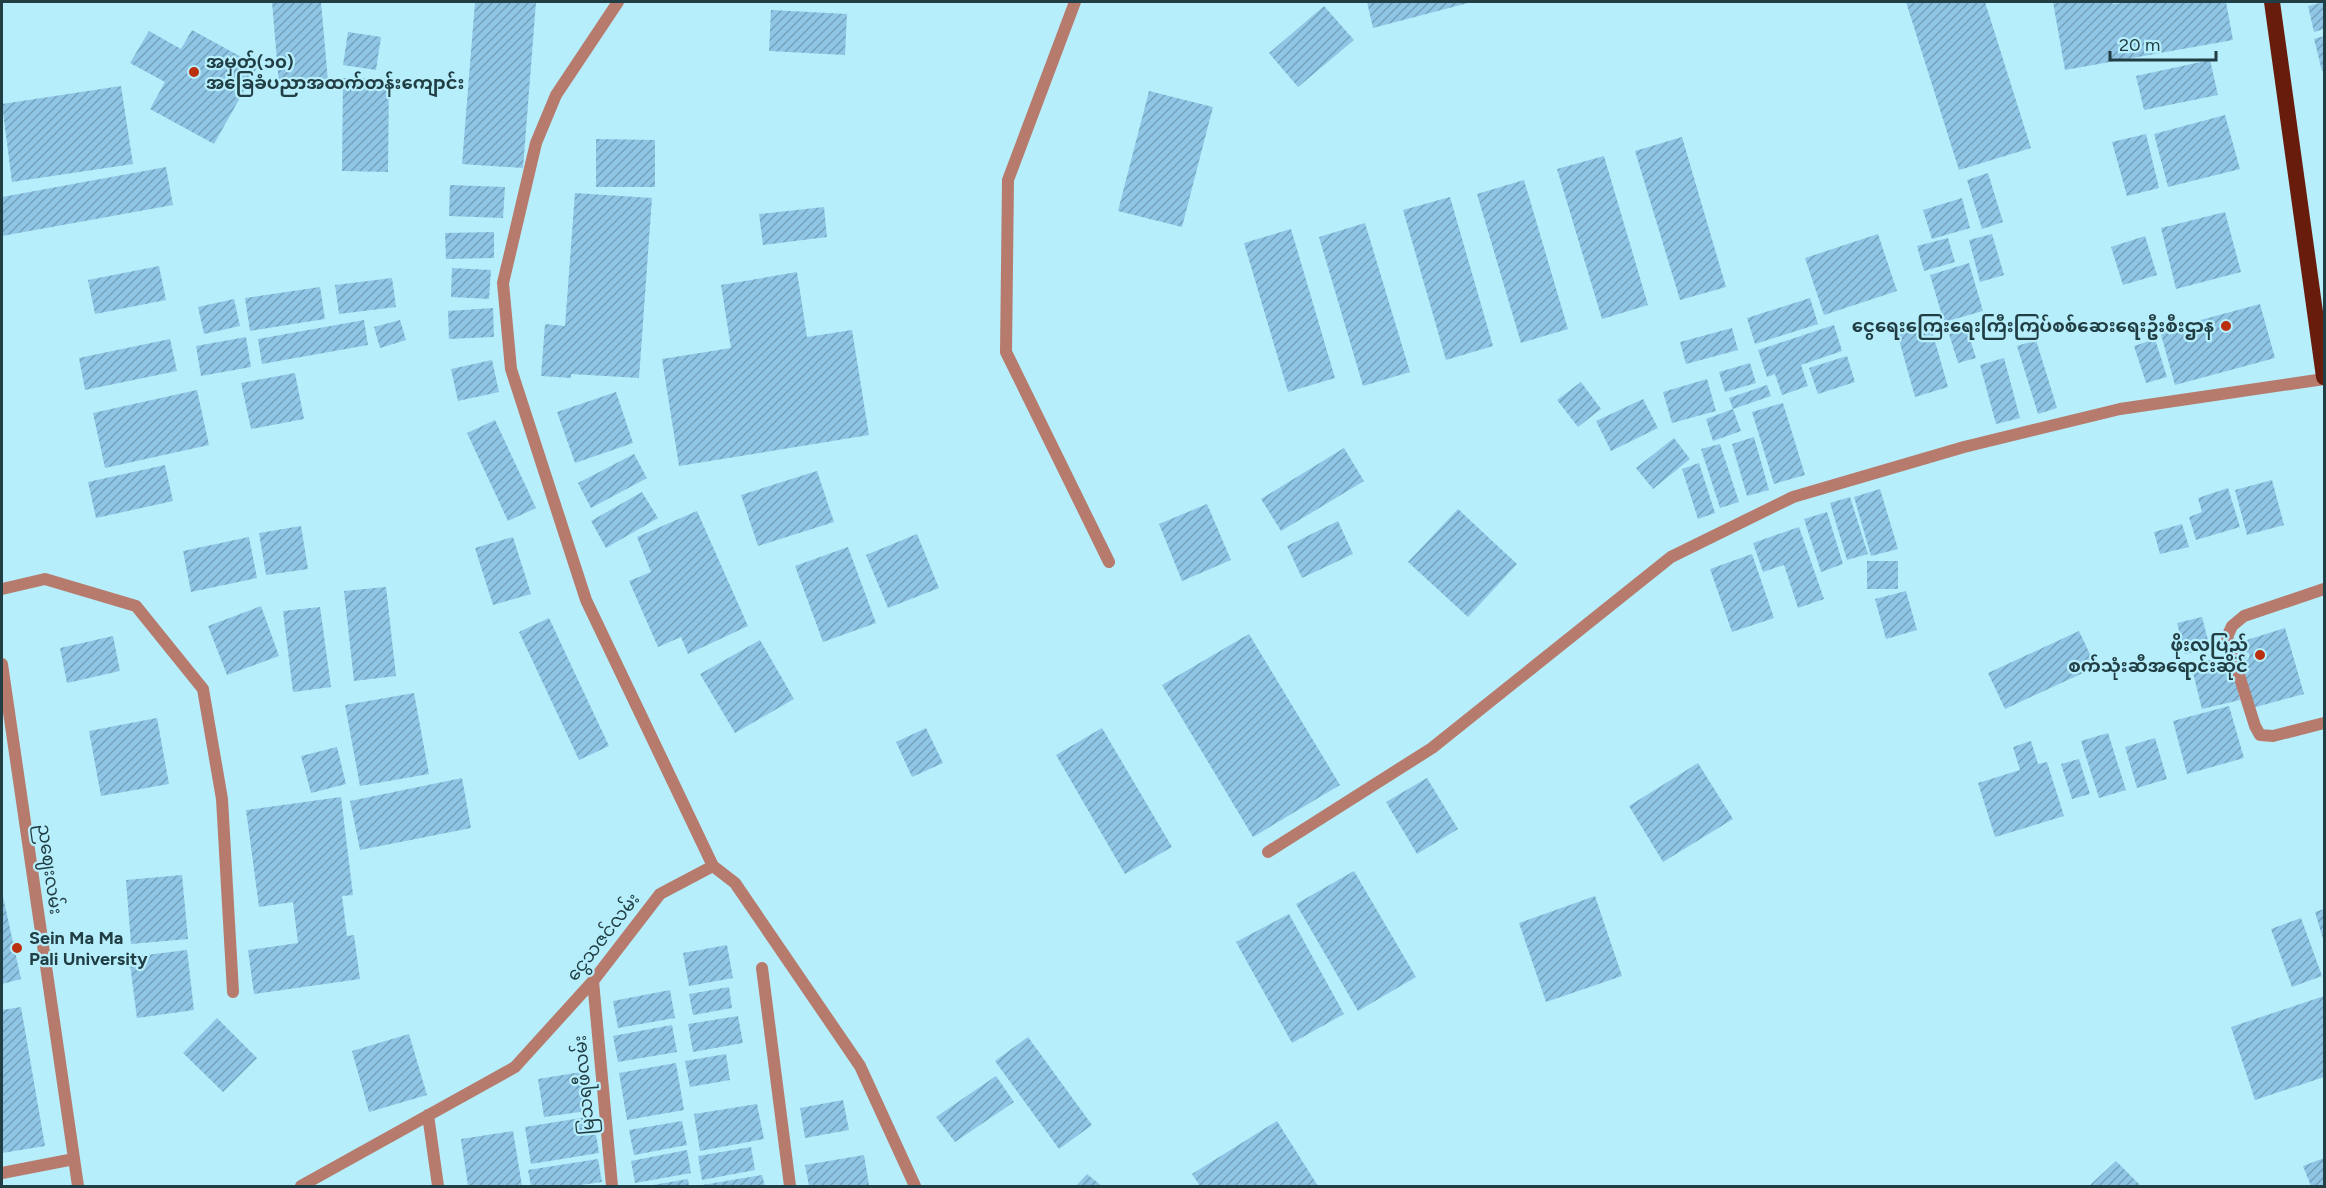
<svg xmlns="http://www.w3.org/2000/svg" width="2326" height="1188" font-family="Figtree,'Noto Sans Myanmar',sans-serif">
	<defs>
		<pattern id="building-hatch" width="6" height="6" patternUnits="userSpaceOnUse" patternTransform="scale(1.5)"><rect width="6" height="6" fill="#8fc6e6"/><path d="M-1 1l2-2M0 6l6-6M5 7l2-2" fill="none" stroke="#74a2bc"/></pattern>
	</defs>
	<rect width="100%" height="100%" fill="#b7eefb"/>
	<!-- building -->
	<path fill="url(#building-hatch)" d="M 272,2 L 321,2 L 328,81 L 279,85 Z
		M 475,2 L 536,2 L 523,168 L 462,164 Z
		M 1367,2 L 1468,2 L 1468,3 L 1373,28 Z
		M 1906,2 L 1985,2 L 2031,148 L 1959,170 Z
		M 2053,2 L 2112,2 L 2113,4 L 2130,2 L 2226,2 L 2233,40 L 2065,70 Z
		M 2324,2 L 2324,29 L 2314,32 L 2308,6 Z
		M 1324,6 L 1354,40 L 1298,87 L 1269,53 Z
		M 771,10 L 847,14 L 845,55 L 769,51 Z
		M 192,30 L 258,66 L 214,144 L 150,109 L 165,82 L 130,63 L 149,31 L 181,49 Z
		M 348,32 L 381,37 L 376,70 L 343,65 Z
		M 2324,36 L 2324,71 L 2322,71 L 2314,39 Z
		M 2210,60 L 2218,95 L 2144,110 L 2136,76 Z
		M 343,78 L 389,79 L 388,172 L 342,171 Z
		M 121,86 L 133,164 L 12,182 L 2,104 Z
		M 1149,91 L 1213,107 L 1182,227 L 1118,211 Z
		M 2225,115 L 2240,169 L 2168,187 L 2154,134 Z
		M 2146,134 L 2159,188 L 2127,196 L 2112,142 Z
		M 1682,137 L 1726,287 L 1680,300 L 1635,151 Z
		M 596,139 L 655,140 L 655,187 L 596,187 Z
		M 1604,156 L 1648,305 L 1602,319 L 1557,169 Z
		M 166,167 L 173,205 L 2,236 L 2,197 Z
		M 1988,173 L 2003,222 L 1982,229 L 1967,180 Z
		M 1524,180 L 1568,329 L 1521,343 L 1477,194 Z
		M 450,185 L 505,187 L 503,218 L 449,216 Z
		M 575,193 L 652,198 L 639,378 L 571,374 L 571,378 L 541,376 L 545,324 L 565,326 Z
		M 1450,197 L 1493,346 L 1446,360 L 1403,210 Z
		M 1962,198 L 1970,228 L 1932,239 L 1923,210 Z
		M 824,207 L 827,237 L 763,245 L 759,214 Z
		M 2225,212 L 2241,272 L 2176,289 L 2161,228 Z
		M 1365,223 L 1410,372 L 1363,386 L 1319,237 Z
		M 1291,229 L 1335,378 L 1288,392 L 1244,243 Z
		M 494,232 L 494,258 L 446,259 L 445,233 Z
		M 1878,234 L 1897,291 L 1824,315 L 1805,258 Z
		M 1992,234 L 2004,275 L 1980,282 L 1969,240 Z
		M 2145,236 L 2157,275 L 2123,285 L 2111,247 Z
		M 1948,238 L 1955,262 L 1924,271 L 1917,246 Z
		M 1969,263 L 1983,311 L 1944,322 L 1930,275 Z
		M 159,266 L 166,300 L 95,314 L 88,280 Z
		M 452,268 L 491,270 L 489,299 L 451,297 Z
		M 797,272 L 807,337 L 852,330 L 869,435 L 679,466 L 662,359 L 731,348 L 721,285 Z
		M 392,278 L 396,307 L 339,314 L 335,285 Z
		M 320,287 L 325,319 L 250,331 L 245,298 Z
		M 1810,298 L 1818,324 L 1755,344 L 1747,318 Z
		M 234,299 L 240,326 L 204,334 L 198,307 Z
		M 2260,304 L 2275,358 L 2175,385 L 2160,331 Z
		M 493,308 L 494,337 L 449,339 L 448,311 Z
		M 364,320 L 368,345 L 262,364 L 258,339 Z
		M 400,320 L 406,340 L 380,348 L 374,327 Z
		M 1929,320 L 1948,387 L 1915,397 L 1896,329 Z
		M 1834,325 L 1842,351 L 1801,365 L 1808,386 L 1782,395 L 1775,374 L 1767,377 L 1758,350 Z
		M 1732,328 L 1738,350 L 1686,364 L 1680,342 Z
		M 1967,330 L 1976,358 L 1958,363 L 1949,334 Z
		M 246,337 L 251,367 L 201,376 L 196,346 Z
		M 170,339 L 177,371 L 85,390 L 79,358 Z
		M 2155,339 L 2167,377 L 2146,383 L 2134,346 Z
		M 2036,340 L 2057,408 L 2038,414 L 2017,346 Z
		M 1847,356 L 1855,382 L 1818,394 L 1809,368 Z
		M 2004,358 L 2020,418 L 1996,424 L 1980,365 Z
		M 492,360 L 499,392 L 458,401 L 451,369 Z
		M 1750,363 L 1756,383 L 1725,392 L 1719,372 Z
		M 295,373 L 304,419 L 251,429 L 241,383 Z
		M 1707,379 L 1716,411 L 1672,423 L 1663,392 Z
		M 1581,382 L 1601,409 L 1578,427 L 1557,400 Z
		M 1767,385 L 1771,396 L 1733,409 L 1729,398 Z
		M 197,390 L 209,445 L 105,468 L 93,413 Z
		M 616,392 L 633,443 L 575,463 L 557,412 Z
		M 1643,399 L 1658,428 L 1611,451 L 1596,421 Z
		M 1783,403 L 1805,475 L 1774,484 L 1752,412 Z
		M 1733,409 L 1741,431 L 1713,441 L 1706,419 Z
		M 495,420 L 536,508 L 508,521 L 467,433 Z
		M 1754,437 L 1769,490 L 1747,496 L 1732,444 Z
		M 1674,438 L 1690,459 L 1653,489 L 1636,468 Z
		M 1720,444 L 1739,502 L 1720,508 L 1701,449 Z
		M 1344,448 L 1364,481 L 1281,531 L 1261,499 Z
		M 634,454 L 647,478 L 591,508 L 578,483 Z
		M 1699,463 L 1715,513 L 1698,519 L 1682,469 Z
		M 165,465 L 173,501 L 96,518 L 88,482 Z
		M 817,471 L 834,522 L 758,546 L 741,495 Z
		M 2272,480 L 2284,525 L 2247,535 L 2235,490 Z
		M 2228,488 L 2240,527 L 2196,540 L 2189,517 L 2202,512 L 2198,498 Z
		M 1880,489 L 1898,549 L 1871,556 L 1854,497 Z
		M 642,492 L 658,518 L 606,548 L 591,521 Z
		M 1850,497 L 1868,554 L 1847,560 L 1830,503 Z
		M 1207,504 L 1231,560 L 1182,581 L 1159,524 Z
		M 1458,509 L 1517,564 L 1468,617 L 1408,562 Z
		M 697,511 L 748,626 L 688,654 L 681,637 L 658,647 L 629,581 L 651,572 L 637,537 Z
		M 1827,512 L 1843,564 L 1821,572 L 1804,519 Z
		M 1338,521 L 1353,554 L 1302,578 L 1287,546 Z
		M 2182,524 L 2189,547 L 2160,554 L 2154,532 Z
		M 301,526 L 308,569 L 266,575 L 259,533 Z
		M 1799,527 L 1824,599 L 1798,608 L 1784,565 L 1763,572 L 1753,543 Z
		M 917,534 L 939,588 L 888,608 L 866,555 Z
		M 249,537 L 257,578 L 191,592 L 183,551 Z
		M 513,537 L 531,594 L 493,605 L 475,548 Z
		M 848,547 L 876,623 L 823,642 L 795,566 Z
		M 1752,554 L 1774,618 L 1732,632 L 1710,569 Z
		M 1867,561 L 1898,561 L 1898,589 L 1867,589 Z
		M 386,587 L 396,676 L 354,681 L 344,591 Z
		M 1906,591 L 1917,630 L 1886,639 L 1875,599 Z
		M 261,606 L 279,656 L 227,675 L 208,626 Z
		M 320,607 L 331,687 L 293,692 L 283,611 Z
		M 2202,617 L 2210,648 L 2185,654 L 2177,623 Z
		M 549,618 L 609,746 L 579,760 L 519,632 Z
		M 2285,628 L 2304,694 L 2252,708 L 2234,644 Z
		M 2079,631 L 2096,667 L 2005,709 L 1988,673 Z
		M 1249,634 L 1340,785 L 1253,837 L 1162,685 Z
		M 113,636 L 120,671 L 67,683 L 60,648 Z
		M 760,640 L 794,699 L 735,733 L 700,674 Z
		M 2229,655 L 2240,700 L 2202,709 L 2191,665 Z
		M 414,693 L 429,774 L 360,786 L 345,705 Z
		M 2229,706 L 2244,758 L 2187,774 L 2173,721 Z
		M 157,718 L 169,784 L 101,796 L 89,731 Z
		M 926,728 L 943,763 L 912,777 L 896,742 Z
		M 1102,728 L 1172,847 L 1125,874 L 1056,755 Z
		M 2108,733 L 2126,790 L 2099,798 L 2081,741 Z
		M 2155,738 L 2167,779 L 2137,788 L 2125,747 Z
		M 2031,741 L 2038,764 L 2047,762 L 2064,816 L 1995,837 L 1978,783 L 2020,770 L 2013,747 Z
		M 337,747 L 346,784 L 311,793 L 301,756 Z
		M 2079,759 L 2090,794 L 2072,799 L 2061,764 Z
		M 1698,763 L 1733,819 L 1663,862 L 1629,806 Z
		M 462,778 L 471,828 L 360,850 L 350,801 Z
		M 1427,778 L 1458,829 L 1417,854 L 1386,802 Z
		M 341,797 L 353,895 L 342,896 L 347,936 L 354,935 L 360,979 L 254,994 L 248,950 L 298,943 L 293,902 L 259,907 L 246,810 Z
		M 1354,871 L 1416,977 L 1358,1011 L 1296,904 Z
		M 182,875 L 188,939 L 131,944 L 126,880 Z
		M 2,892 L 21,979 L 2,984 Z
		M 1595,896 L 1622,976 L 1546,1002 L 1519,923 Z
		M 2324,909 L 2324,942 L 2315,912 Z
		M 1289,914 L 1344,1014 L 1292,1043 L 1236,942 Z
		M 2301,918 L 2322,976 L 2292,987 L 2271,929 Z
		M 727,945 L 733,978 L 689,986 L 683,953 Z
		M 187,950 L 194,1010 L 137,1018 L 129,957 Z
		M 729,987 L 732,1008 L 693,1015 L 689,994 Z
		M 670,990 L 675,1018 L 618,1028 L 613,1001 Z
		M 2324,996 L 2324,1077 L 2255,1100 L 2231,1027 Z
		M 21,1007 L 45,1146 L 2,1153 L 2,1010 Z
		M 738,1016 L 743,1043 L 693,1052 L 688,1024 Z
		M 217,1018 L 257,1058 L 223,1092 L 183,1053 Z
		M 672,1025 L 677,1052 L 618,1062 L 613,1036 Z
		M 409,1034 L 427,1095 L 369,1112 L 352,1051 Z
		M 1028,1037 L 1092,1125 L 1059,1149 L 995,1061 Z
		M 726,1054 L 730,1080 L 690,1087 L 685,1061 Z
		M 676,1063 L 684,1110 L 627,1120 L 619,1073 Z
		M 581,1072 L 587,1111 L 544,1117 L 538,1079 Z
		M 996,1076 L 1014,1102 L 955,1142 L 936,1117 Z
		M 843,1100 L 849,1130 L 805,1138 L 800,1108 Z
		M 757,1104 L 764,1139 L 700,1151 L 694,1114 Z
		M 593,1116 L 599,1153 L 531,1164 L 525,1127 Z
		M 682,1121 L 687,1145 L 634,1155 L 629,1130 Z
		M 1277,1121 L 1318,1186 L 1200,1186 L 1192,1174 Z
		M 513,1131 L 522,1186 L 468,1186 L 461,1139 Z
		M 751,1147 L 755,1170 L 702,1180 L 698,1156 Z
		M 687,1150 L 691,1173 L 635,1183 L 631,1161 Z
		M 864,1155 L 869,1185 L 809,1186 L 805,1165 Z
		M 2324,1158 L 2324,1186 L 2311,1186 L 2303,1166 Z
		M 598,1159 L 602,1182 L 574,1186 L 531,1186 L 528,1170 Z
		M 2116,1161 L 2141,1186 L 2089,1186 Z
		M 1087,1174 L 1102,1186 L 1076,1186 Z
		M 762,1175 L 765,1186 L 703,1186 L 702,1185 Z
		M 688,1179 L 689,1186 L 654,1186 L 653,1185 Z"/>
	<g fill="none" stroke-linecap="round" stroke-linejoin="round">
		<!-- service -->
		<path stroke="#b77b6d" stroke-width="12" d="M 618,2 L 556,95 L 536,143 L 503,283 L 511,369 L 586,600 L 713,866
			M 2324,589 L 2244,616 L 2232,626 L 2227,637 L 2255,726 L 2260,735 L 2273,736 L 2324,723
			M 1268,852 L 1432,748 L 1671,557 L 1793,497 L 1964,447 L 2120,409 L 2324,379"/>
		<!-- minor -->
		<path stroke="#b77b6d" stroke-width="12" d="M 1075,2 L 1008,180 L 1006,352 L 1109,562
			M 2,589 L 45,579 L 136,606 L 203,689 L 222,799 L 233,992
			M 2,664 L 78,1186
			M 762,968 L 790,1186
			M 593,981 L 612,1186
			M 428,1115 L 438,1186
			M 2,1173 L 74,1159
			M 301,1186 L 515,1067 L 593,981 L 660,894 L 713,866 L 735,883 L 860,1066 L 915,1186"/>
		<!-- trunk -->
		<path stroke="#681c0c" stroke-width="16" d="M 2272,2 L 2324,377"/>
	</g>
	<!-- markers -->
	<g fill="#ba2f0d" stroke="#b7eefb" stroke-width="2">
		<circle cx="194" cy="72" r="6"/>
		<circle cx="2226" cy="326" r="6"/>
		<circle cx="2260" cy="655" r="6"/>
		<circle cx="17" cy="948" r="6"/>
	</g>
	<g text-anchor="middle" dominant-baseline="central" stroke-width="4.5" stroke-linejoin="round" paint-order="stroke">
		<!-- poi labels -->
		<g font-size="18" font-weight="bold" fill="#213e44" stroke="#b7eefb" text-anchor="start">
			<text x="206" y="62">အမှတ်(၁၀)<tspan x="206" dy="21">အခြေခံပညာအထက်တန်းကျောင်း</tspan></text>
			<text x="2214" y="326" text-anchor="end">ငွေရေးကြေးရေးကြီးကြပ်စစ်ဆေးရေးဦးစီးဌာန</text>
			<text x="2248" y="645" text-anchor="end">ဖိုးလပြည့်<tspan x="2248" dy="21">စက်သုံးဆီအရောင်းဆိုင်</tspan></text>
			<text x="29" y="938">Sein Ma Ma<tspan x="29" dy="21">Pali University</tspan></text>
		</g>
		<!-- street labels -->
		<g font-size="18" fill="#213e44" stroke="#b7eefb">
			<text transform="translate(50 869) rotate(82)">ညဈေးလမ်း</text>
			<text transform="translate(603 937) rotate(-52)">ငွေသဇင်လမ်း</text>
			<text transform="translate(584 1085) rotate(-95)">မြသရဖီလမ်း</text>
		</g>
	</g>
	<!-- border -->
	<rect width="2326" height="1188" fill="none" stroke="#213e44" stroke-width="6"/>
	<!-- scale -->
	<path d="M2110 51v9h106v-9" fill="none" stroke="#213e44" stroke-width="3"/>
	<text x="2119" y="51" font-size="18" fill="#213e44" stroke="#b7eefb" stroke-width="4.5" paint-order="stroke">20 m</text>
</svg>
